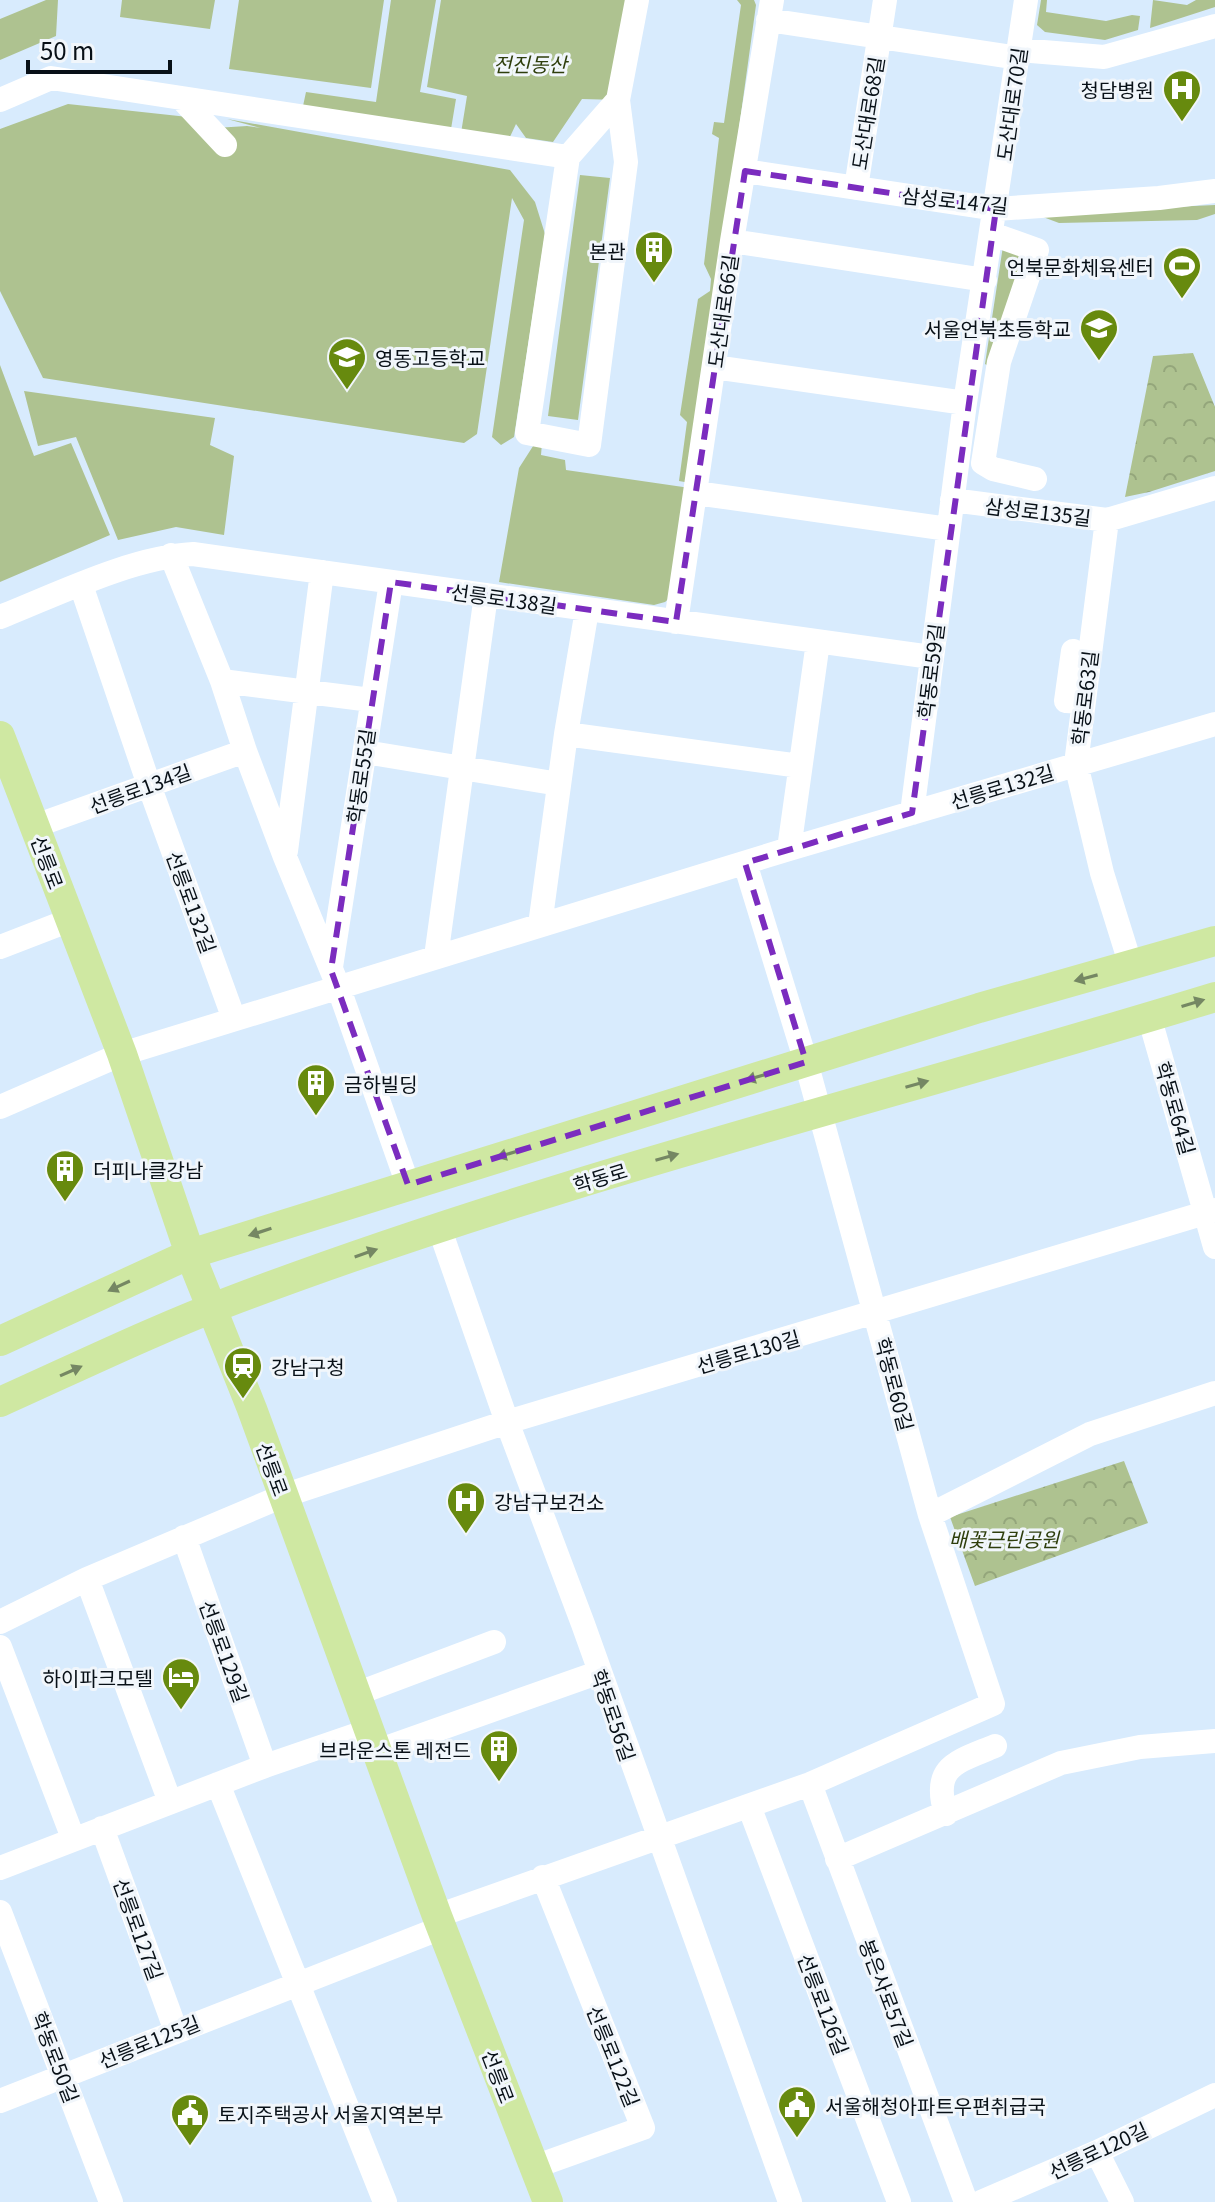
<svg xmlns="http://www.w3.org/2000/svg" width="1215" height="2202" font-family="Georgia,'Noto Sans KR',serif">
	<defs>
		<pattern id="park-crowns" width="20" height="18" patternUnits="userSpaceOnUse" patternTransform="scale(2)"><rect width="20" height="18" fill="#aec290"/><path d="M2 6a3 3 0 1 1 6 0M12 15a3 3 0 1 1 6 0" fill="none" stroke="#94a67b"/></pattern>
	</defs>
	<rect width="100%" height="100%" fill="#d8ebfd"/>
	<!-- green -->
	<path fill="#aec290" d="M 46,0 L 58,0 L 56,36 L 0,60 L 0,19 Z
		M 122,0 L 215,0 L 210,29 L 120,17 Z
		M 239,0 L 384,0 L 371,88 L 229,69 Z
		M 391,0 L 436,0 L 420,92 L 456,99 L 451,129 L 303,106 L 306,92 L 376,102 Z
		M 441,0 L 637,0 L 618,100 L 582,99 L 553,142 L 526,138 L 516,124 L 508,141 L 461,133 L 467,96 L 427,87 Z
		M 737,0 L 754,0 L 756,5 L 690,483 L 679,481 L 687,422 L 680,415 L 698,299 L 710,291 L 711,279 L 704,264 L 719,138 L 712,134 L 714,122 L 724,123 L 741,5 Z
		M 1041,0 L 1047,0 L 1046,12 L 1106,21 L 1132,15 L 1140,16 L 1138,30 L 1105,40 L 1045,32 L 1037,25 Z
		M 1153,0 L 1187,5 L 1196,0 L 1215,0 L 1215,7 L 1150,28 Z
		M 68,104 L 188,117 L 199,129 L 247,126 L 261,128 L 227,119 L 510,170 L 535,202 L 545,234 L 514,437 L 501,445 L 492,437 L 524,220 L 512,198 L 477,434 L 464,443 L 43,378 L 0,291 L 0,129 Z
		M 580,175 L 610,178 L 578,420 L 548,416 Z
		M 1215,205 L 1215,214 L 1197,220 L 1059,223 L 1043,217 L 1042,213 Z
		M 1003,246 L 1028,256 L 990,367 L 985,364 Z
		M 0,365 L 34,456 L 71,443 L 110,535 L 0,582 Z
		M 24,391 L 215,418 L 210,445 L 234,456 L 224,535 L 176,527 L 118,540 L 76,437 L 38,446 Z
		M 535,443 L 542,443 L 541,455 L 565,460 L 566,470 L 690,488 L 675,593 L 665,602 L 654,605 L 499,582 L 519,468 Z"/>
	<!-- park -->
	<path fill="url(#park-crowns)" d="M 1193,353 L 1215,407 L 1215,471 L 1149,492 L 1125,497 L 1153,356 Z
		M 1124,1461 L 1148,1523 L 975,1586 L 950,1517 Z"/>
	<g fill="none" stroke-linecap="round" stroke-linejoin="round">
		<!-- minor -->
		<path stroke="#fff" stroke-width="24" d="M 768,20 L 1018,58
			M 1019,50 L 1104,57 L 1215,26
			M 181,98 L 225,145
			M 0,100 L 51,78 L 568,157 L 527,433 L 589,445 L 626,162 L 618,100 L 637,0
			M 568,157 L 618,100
			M 745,171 L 996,209 L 1159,198 L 1215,191
			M 856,188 L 885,0
			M 992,234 L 1037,250 L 999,362 L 983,463 L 993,469 L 1035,479
			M 732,241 L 985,280
			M 714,367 L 965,403
			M 696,493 L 948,529
			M 952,500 L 1107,520 L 1215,488
			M 1107,520 L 1076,764 L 1102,873 L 1131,966
			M 171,555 L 222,681 L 245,751 L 285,857 L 338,986 L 408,1185
			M 81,585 L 149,785 L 234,1019
			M 0,617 C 58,594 132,557 193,554 L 931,657
			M 676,622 L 732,241 L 772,0
			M 1073,651 L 1066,701 L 1083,702
			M 222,681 L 371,700
			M 566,734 L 800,766
			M 365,752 L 559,784
			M 912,813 L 965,403 L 1026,0
			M 35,826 L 245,751
			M 789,849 L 818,642
			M 286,851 L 322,572
			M 540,925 L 566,734 L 587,610
			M 0,947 L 70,920
			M 436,957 L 486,595
			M 331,967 L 391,582
			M 1149,1016 L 1215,1247
			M 0,1107 L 122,1054 L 789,849 L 1215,724
			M 439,1227 L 507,1422 L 583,1624 L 790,2202
			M 930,1515 L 1090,1434 L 1215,1393
			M 184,1537 L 265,1766
			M 87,1579 L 170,1802
			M 0,1622 L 87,1579 L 283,1496 L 507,1422 L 1215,1210
			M 0,1647 L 73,1838
			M 356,1694 L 494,1642
			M 377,1751 L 600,1672
			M 218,1784 L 385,2202
			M 810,1784 L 966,2202
			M 749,1806 L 899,2202
			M 946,1814 C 931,1766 957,1762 995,1746
			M 102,1828 L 176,2031
			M 837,1859 L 1061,1763 L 1140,1747 L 1215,1741
			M 0,1868 L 265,1766 L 370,1730
			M 0,1912 L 111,2202
			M 437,1916 L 810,1784 L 993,1704 L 930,1515 L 806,1062 L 745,863
			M 0,2101 L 441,1928
			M 1097,2152 L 1122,2202
			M 534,2167 L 643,2128 L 543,1877
			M 981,2202 L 1097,2152 L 1215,2095"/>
		<!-- major -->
		<path stroke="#cfe8a2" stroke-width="30" d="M 0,736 L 122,1054 L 190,1254 L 252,1409 L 437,1916 L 548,2202
			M 0,1341 L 190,1254 L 979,1008 L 1215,941
			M 0,1402 C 78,1367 156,1329 236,1299 C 556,1178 889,1097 1215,997"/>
	</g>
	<!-- one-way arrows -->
	<defs><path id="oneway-solid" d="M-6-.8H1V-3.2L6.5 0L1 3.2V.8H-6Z" transform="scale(2)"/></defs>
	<g fill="#758763">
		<use href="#oneway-solid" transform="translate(1086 978) rotate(165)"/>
		<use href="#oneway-solid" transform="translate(1193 1003) rotate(-17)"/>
		<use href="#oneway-solid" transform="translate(757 1077) rotate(163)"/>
		<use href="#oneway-solid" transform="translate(917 1084) rotate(-16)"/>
		<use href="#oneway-solid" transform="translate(508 1154) rotate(163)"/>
		<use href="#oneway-solid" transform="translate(667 1157) rotate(-16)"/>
		<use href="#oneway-solid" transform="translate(260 1232) rotate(162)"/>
		<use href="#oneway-solid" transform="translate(366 1253) rotate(-19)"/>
		<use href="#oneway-solid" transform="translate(119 1286) rotate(155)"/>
		<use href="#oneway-solid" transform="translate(71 1371) rotate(-24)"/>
	</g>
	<!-- marked area -->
	<path fill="none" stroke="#7b2cbf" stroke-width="6" stroke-dasharray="16 10" stroke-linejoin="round" d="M 745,171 L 996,209 L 912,813 L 745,863 L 806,1062 L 408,1185 L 331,970 L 391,582 L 676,622 Z"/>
	<!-- icons -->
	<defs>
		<symbol id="hospital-pin" viewBox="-11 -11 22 30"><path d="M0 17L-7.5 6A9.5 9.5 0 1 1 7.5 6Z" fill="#678a0e" stroke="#f1f6fb"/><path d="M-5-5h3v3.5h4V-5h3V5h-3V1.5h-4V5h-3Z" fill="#fff"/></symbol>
		<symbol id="building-pin" viewBox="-11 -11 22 30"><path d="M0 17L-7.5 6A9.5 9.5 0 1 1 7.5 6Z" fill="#678a0e" stroke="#f1f6fb"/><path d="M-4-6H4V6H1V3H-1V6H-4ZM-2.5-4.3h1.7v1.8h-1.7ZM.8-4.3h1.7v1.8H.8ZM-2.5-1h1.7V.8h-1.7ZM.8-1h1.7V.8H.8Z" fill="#fff"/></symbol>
		<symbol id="stadium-pin" viewBox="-11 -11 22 30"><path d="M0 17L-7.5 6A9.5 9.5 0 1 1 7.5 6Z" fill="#678a0e" stroke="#f1f6fb"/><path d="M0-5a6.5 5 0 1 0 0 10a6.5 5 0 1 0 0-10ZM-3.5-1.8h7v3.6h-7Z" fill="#fff"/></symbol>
		<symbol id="school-pin" viewBox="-11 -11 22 30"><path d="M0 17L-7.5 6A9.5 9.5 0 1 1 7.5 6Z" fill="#678a0e" stroke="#f1f6fb"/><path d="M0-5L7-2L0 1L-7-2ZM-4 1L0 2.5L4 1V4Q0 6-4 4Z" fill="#fff"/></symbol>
		<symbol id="station-pin" viewBox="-11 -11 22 30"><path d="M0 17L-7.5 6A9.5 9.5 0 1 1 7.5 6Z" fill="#678a0e" stroke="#f1f6fb"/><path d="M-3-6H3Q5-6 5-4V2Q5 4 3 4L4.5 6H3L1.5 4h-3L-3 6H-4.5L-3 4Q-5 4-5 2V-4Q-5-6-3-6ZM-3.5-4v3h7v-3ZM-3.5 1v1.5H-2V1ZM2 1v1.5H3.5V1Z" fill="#fff"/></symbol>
		<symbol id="hotel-pin" viewBox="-11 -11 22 30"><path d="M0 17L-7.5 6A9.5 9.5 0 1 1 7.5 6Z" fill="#678a0e" stroke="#f1f6fb"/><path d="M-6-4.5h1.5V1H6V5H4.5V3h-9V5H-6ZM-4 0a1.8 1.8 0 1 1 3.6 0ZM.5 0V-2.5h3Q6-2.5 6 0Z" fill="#fff"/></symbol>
		<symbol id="civic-pin" viewBox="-11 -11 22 30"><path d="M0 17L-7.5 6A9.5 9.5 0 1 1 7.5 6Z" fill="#678a0e" stroke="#f1f6fb"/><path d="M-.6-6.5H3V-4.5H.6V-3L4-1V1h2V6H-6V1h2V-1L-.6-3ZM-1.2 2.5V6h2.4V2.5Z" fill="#fff"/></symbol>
	</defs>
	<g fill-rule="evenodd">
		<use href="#hospital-pin" x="1160" y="67" width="44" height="60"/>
		<use href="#building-pin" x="632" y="228" width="44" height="60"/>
		<use href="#stadium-pin" x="1160" y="244" width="44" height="60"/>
		<use href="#school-pin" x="1077" y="306" width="44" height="60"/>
		<use href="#school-pin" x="325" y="335" width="44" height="60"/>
		<use href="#building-pin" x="294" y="1061" width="44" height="60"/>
		<use href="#building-pin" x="43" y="1147" width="44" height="60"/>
		<use href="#station-pin" x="221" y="1344" width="44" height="60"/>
		<use href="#hospital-pin" x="444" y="1479" width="44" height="60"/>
		<use href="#hotel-pin" x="159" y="1655" width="44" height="60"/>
		<use href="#building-pin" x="477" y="1727" width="44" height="60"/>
		<use href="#civic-pin" x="775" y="2083" width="44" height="60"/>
		<use href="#civic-pin" x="168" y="2091" width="44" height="60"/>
	</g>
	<g text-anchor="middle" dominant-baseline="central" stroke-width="6" stroke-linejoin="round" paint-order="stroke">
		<!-- park labels -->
		<g font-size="20" font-style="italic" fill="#2e3e0c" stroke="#f1f6fb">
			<text x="530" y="63">전진동산</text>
			<text x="1004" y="1538">배꽃근린공원</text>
		</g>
		<!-- poi labels -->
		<g font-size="20" fill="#081017" stroke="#f1f6fb" text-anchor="start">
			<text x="1154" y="89" text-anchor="end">청담병원</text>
			<text x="626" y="250" text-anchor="end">본관</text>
			<text x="1154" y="266" text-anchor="end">언북문화체육센터</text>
			<text x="1071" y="328" text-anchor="end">서울언북초등학교</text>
			<text x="375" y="357">영동고등학교</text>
			<text x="344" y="1083">금하빌딩</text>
			<text x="93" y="1169">더피나클강남</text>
			<text x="271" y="1366">강남구청</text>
			<text x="494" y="1501">강남구보건소</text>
			<text x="153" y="1677" text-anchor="end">하이파크모텔</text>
			<text x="471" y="1749" text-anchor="end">브라운스톤 레전드</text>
			<text x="825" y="2105">서울해청아파트우편취급국</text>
			<text x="218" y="2113">토지주택공사 서울지역본부</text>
		</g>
		<!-- street labels -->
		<g font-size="20" fill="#081017" stroke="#f1f6fb">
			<text transform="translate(1011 104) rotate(-82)">도산대로70길</text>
			<text transform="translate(867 113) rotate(-81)">도산대로68길</text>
			<text transform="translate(955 200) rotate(6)">삼성로147길</text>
			<text transform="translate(722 311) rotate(-82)">도산대로66길</text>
			<text transform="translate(1038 511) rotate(7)">삼성로135길</text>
			<text transform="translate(504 598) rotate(8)">선릉로138길</text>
			<text transform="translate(930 671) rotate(-83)">학동로59길</text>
			<text transform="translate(1084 698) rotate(-83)">학동로63길</text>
			<text transform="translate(360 776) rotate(-82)">학동로55길</text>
			<text transform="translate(1002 786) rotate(-17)">선릉로132길</text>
			<text transform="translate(140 788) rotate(-20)">선릉로134길</text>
			<text transform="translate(48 862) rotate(69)">선릉로</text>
			<text transform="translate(192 902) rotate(70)">선릉로132길</text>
			<text transform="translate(1176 1108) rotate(74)">학동로64길</text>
			<text transform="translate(600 1177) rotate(-17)">학동로</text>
			<text transform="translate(748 1351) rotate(-16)">선릉로130길</text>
			<text transform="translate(895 1384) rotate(75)">학동로60길</text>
			<text transform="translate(273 1469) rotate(70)">선릉로</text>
			<text transform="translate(225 1651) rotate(70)">선릉로129길</text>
			<text transform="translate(614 1715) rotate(71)">학동로56길</text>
			<text transform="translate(139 1929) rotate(70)">선릉로127길</text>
			<text transform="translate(887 1993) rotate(69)">봉은사로57길</text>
			<text transform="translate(824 2004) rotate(69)">선릉로126길</text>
			<text transform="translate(149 2041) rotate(-22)">선릉로125길</text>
			<text transform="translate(614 2056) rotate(68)">선릉로122길</text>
			<text transform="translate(56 2057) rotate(69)">학동로50길</text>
			<text transform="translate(499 2076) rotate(69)">선릉로</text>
			<text transform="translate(1098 2150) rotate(-25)">선릉로120길</text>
		</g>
	</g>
	<!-- scale -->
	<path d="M28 60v12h142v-12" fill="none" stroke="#081017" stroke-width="4"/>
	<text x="40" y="60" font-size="24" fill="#081017" stroke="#f1f6fb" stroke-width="6" paint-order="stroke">50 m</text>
</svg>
